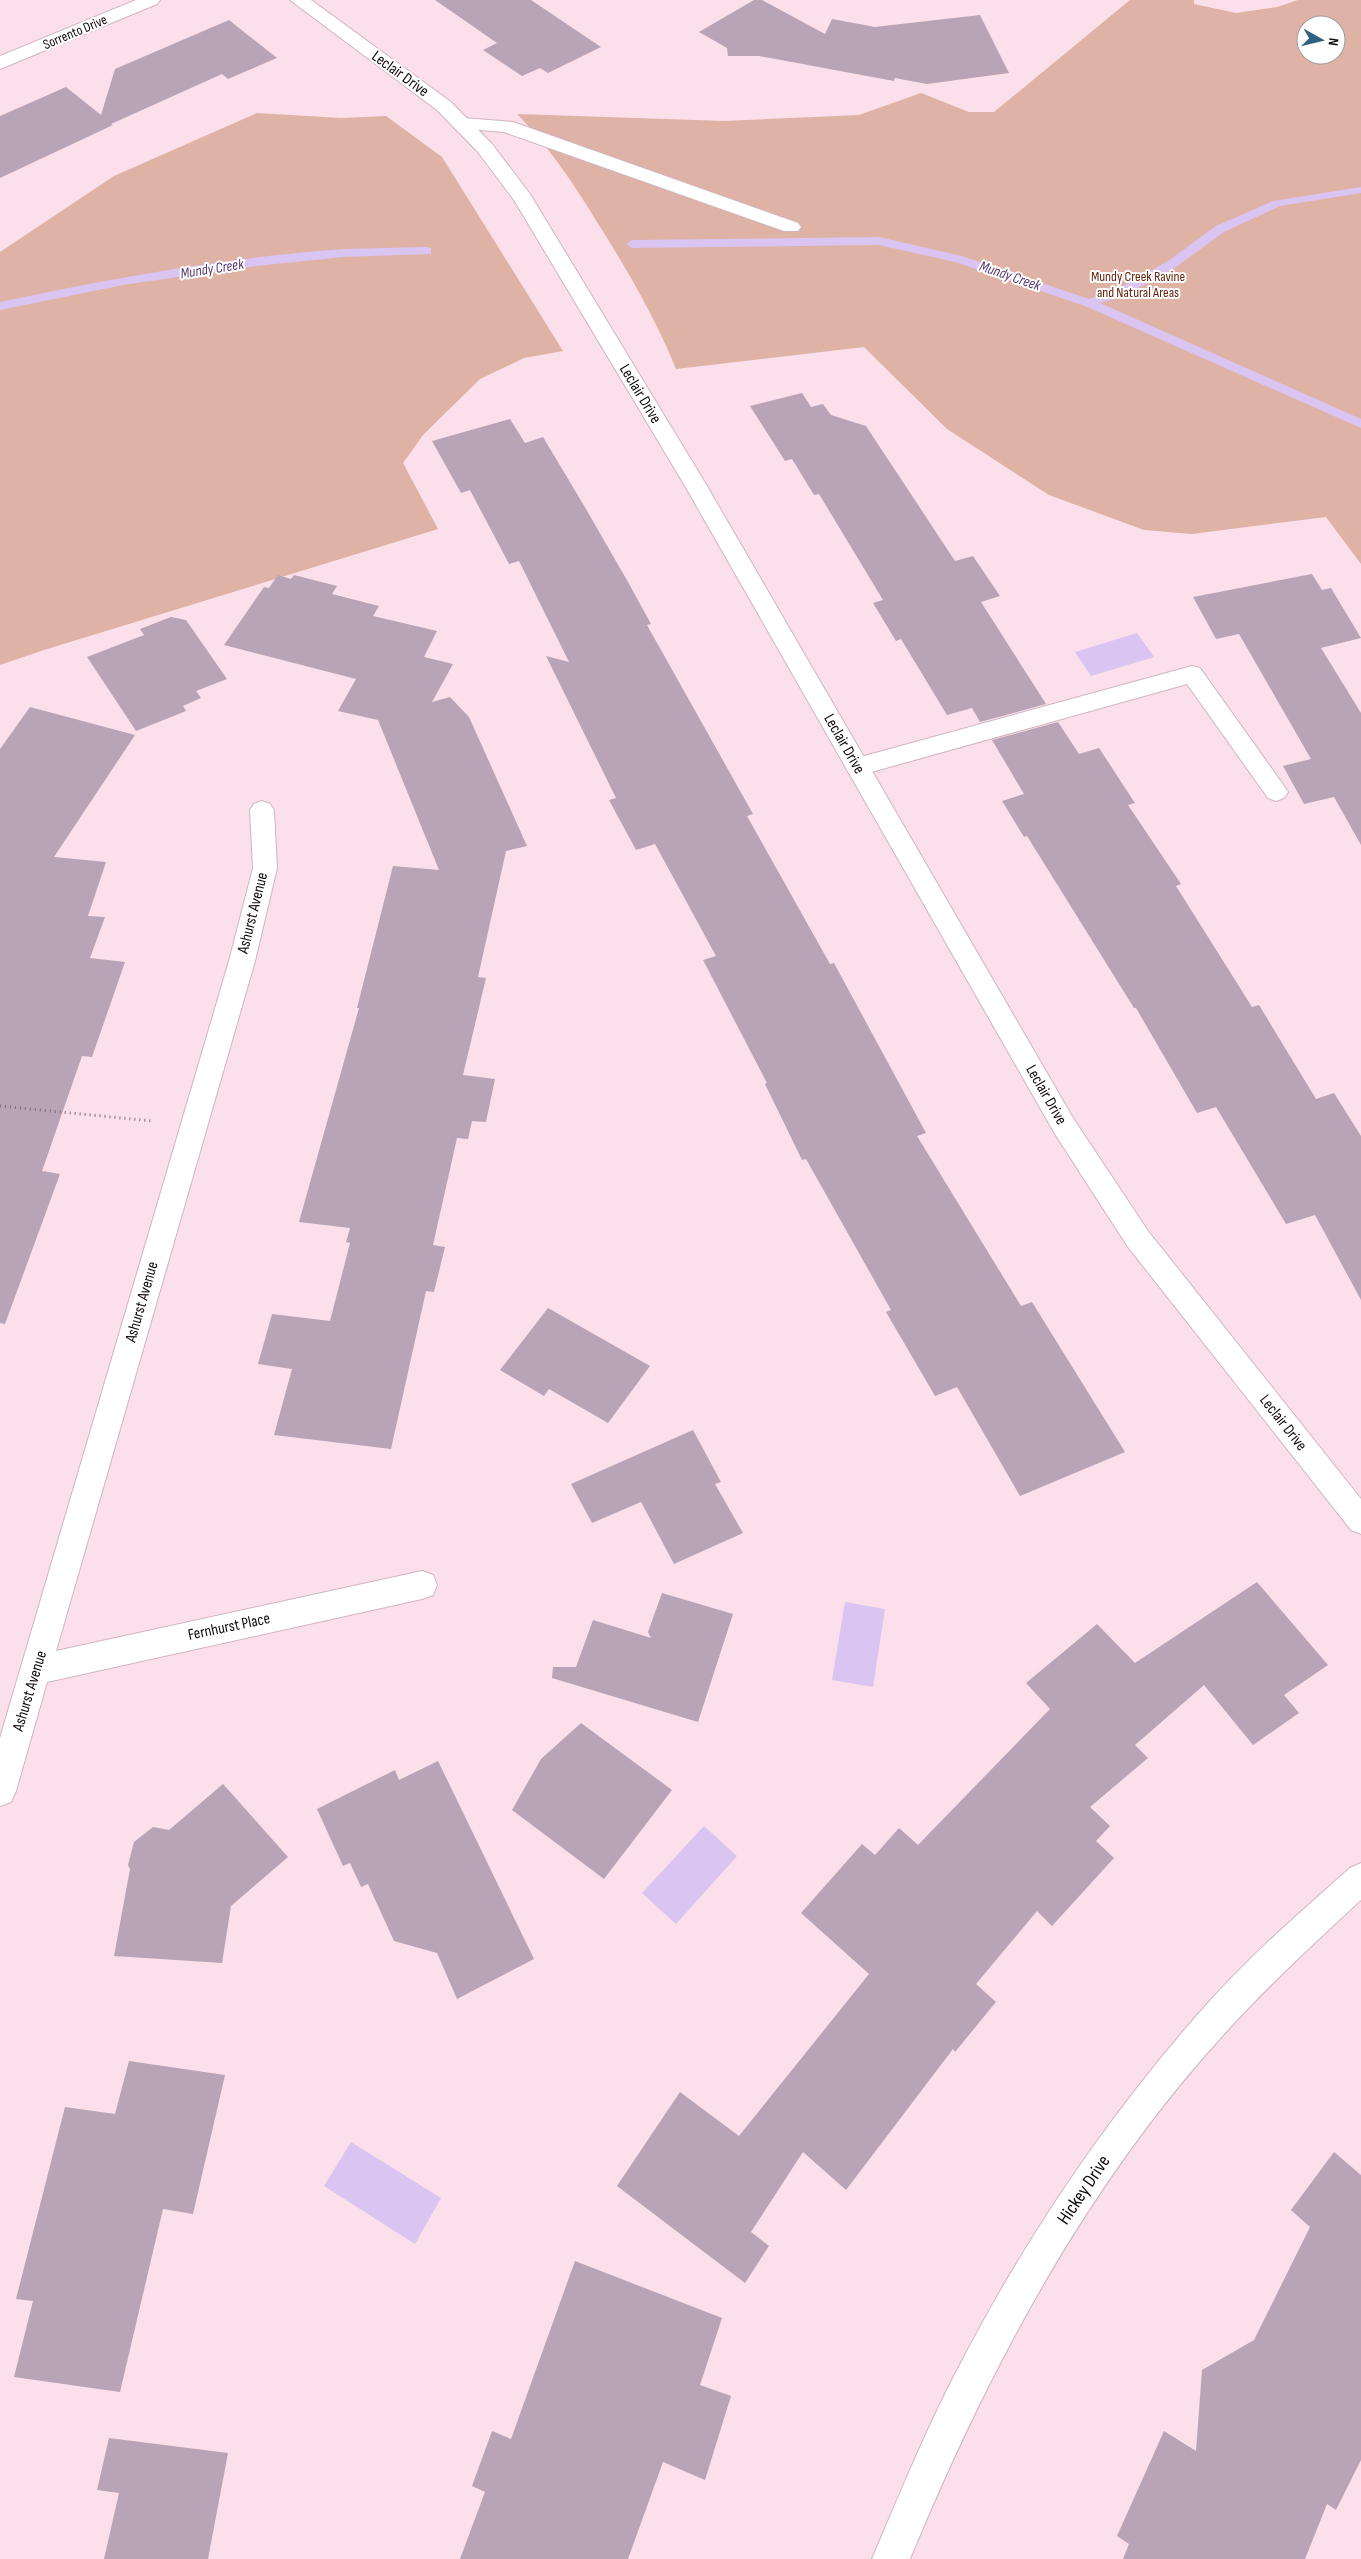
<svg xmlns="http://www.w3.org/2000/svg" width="1361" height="2559" font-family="'Sofia Sans Condensed',sans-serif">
	<rect width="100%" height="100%" fill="#fbdfea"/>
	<!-- green -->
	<path fill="#deb2a4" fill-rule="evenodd" d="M 1130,0 L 1194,0 L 1194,4 L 1236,13 L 1277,7 L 1298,0 L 1361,0 L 1361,564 L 1326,517 L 1192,534 L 1144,530 L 1049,495 L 947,429 L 864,347 L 676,369 C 658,324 634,282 609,241 C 580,194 555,153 517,114 L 724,121 L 859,115 L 921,93 L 969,112 L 994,112 ZM 1306,25 L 1336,25 L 1336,55 L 1306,55 Z
		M 257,113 L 341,118 L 386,116 L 442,157 L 563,351 L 524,358 L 480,379 L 423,435 L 403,463 L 438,529 L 44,650 L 0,665 L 0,252 L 114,176 Z"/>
	<!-- water -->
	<path fill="#dac4f1" d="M 1137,633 L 1154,657 L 1091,676 L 1075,652 Z
		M 845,1602 L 885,1609 L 873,1687 L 832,1680 Z
		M 704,1826 L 737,1856 L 676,1924 L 642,1893 Z
		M 351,2142 L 441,2198 L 415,2244 L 324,2186 Z"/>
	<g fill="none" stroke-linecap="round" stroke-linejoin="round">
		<!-- stream -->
		<path fill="#dac4f1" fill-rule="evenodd" d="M 1361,187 L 1361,193 L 1280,206 L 1224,232 L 1176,267 L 1122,297 L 1100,303 L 1361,419 L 1361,428 L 1085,306 L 955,262 L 879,245 L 632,248 L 626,244 L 632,240 L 879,237 L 962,256 L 1089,299 L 1114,291 L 1168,261 L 1216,226 L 1273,201 Z
			M 427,247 L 431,248 L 431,254 L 343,257 L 248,267 L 123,285 L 0,310 L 0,302 C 113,278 228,257 344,249 C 371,248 399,248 427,247 Z"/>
	</g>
	<!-- building -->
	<path fill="#b8a4b6" d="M 435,0 L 531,0 L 601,47 L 548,73 L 540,68 L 522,76 L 483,50 L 497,43 Z
		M 754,0 L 762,0 L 825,34 L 832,19 L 875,27 L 980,15 L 1009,73 L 927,84 L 895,78 L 894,81 L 759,56 L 728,56 L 727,48 L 699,32 Z
		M 229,20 L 277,58 L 228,79 L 222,74 L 111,124 L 113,125 L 0,178 L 0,116 L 66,87 L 101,115 L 115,69 Z
		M 802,393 L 811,407 L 823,404 L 831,415 L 866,426 L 955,561 L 973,556 L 1000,596 L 981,602 L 1046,704 L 980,722 L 972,708 L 947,715 L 901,639 L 896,641 L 873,603 L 883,600 L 819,494 L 814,495 L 792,459 L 785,461 L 750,406 Z
		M 510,419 L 525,443 L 543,437 L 586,509 L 628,582 L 651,624 L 647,625 L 753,814 L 747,816 L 830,964 L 834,963 L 926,1133 L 917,1136 L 1021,1306 L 1032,1302 L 1125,1452 L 1020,1496 L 957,1387 L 935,1396 L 886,1312 L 891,1310 L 806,1159 L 802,1160 L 765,1084 L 767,1083 L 703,960 L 716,956 L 655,844 L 636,850 L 609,800 L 616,798 L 546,656 L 569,662 L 519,561 L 509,564 L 470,490 L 461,493 L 432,441 Z
		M 1312,574 L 1322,590 L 1331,588 L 1361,638 L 1321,648 L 1361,713 L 1361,845 L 1334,797 L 1304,804 L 1283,766 L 1311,759 L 1239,634 L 1216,639 L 1193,597 Z
		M 278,575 L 291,579 L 294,575 L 337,586 L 332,594 L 379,606 L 373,616 L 437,631 L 424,657 L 453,664 L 432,702 L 450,697 L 469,717 L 527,846 L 506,851 L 478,977 L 486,978 L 463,1075 L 495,1079 L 486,1122 L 472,1121 L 468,1139 L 457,1138 L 433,1245 L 445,1247 L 434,1292 L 426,1291 L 391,1449 L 274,1435 L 292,1369 L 258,1364 L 272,1314 L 330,1321 L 350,1243 L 346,1242 L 350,1228 L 299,1222 L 359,1008 L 357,1008 L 393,866 L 439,870 L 378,720 L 338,711 L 356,679 L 224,645 L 264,587 L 269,588 Z
		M 171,617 L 186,620 L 227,679 L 196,691 L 201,698 L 183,706 L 186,711 L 136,731 L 87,657 L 144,635 L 140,629 Z
		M 30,707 L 135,735 L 54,857 L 106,862 L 88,916 L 105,917 L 90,958 L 125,962 L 92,1057 L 82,1056 L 42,1171 L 60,1174 L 5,1324 L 0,1323 L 0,749 Z
		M 1058,722 L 1079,754 L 1099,748 L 1135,803 L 1128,805 L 1181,884 L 1176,886 L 1252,1007 L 1259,1005 L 1316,1099 L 1334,1093 L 1361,1136 L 1361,1300 L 1315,1215 L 1286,1224 L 1216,1107 L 1197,1113 L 1136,1008 L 1134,1008 L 1027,836 L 1024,837 L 1002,801 L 1024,794 L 992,740 Z
		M 548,1308 L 650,1366 L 608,1423 L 549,1389 L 544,1396 L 500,1370 Z
		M 693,1430 L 721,1482 L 715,1484 L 743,1533 L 674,1564 L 641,1502 L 592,1523 L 571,1484 Z
		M 1257,1582 L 1328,1665 L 1284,1695 L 1299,1713 L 1253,1745 L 1204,1685 L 1135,1745 L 1148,1758 L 1090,1807 L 1110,1826 L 1096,1841 L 1114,1858 L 1052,1926 L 1037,1911 L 976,1984 L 996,2002 L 955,2052 L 953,2049 L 846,2190 L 803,2152 L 751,2232 L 769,2246 L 745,2283 L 617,2186 L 680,2092 L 739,2136 L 869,1974 L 801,1913 L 862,1844 L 875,1855 L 899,1828 L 918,1845 L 1050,1709 L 1026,1683 L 1097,1624 L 1135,1663 Z
		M 662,1593 L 733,1614 L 698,1722 L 552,1678 L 553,1667 L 576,1667 L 593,1620 L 651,1638 L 648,1632 Z
		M 581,1723 L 672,1790 L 604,1879 L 512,1810 L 541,1759 Z
		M 438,1761 L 534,1959 L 457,1999 L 437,1953 L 394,1941 L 368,1884 L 361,1887 L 350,1863 L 343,1866 L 317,1809 L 395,1770 L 399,1780 Z
		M 223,1784 L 288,1857 L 231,1906 L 222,1963 L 114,1956 L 130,1869 L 128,1865 L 134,1842 L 153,1827 L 169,1830 Z
		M 129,2061 L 225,2075 L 193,2214 L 163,2209 L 120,2392 L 14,2377 L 33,2301 L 16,2299 L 65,2107 L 115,2114 Z
		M 1334,2152 L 1361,2175 L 1361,2460 L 1336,2510 L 1327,2504 L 1305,2559 L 1123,2559 L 1129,2544 L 1117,2536 L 1164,2431 L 1196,2451 L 1202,2370 L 1254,2340 L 1310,2227 L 1291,2210 Z
		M 575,2261 L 722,2318 L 700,2385 L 731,2396 L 705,2480 L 663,2462 L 628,2559 L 460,2559 L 485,2492 L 472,2486 L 492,2431 L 511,2439 Z
		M 109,2438 L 228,2453 L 208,2559 L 104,2559 L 119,2493 L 97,2490 Z"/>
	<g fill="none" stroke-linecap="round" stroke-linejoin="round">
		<defs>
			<path id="service" d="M 464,118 L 513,122 L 798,223 L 801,227 L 798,231 L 784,231 L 504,132 L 457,128 L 455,124 L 457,120 Z
				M 1192,666 L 1200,668 L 1284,786 L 1288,792 L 1284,798 L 1276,801 L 1268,798 L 1187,684 L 857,776 L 849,773 L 845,767 L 849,761 L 857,758 Z"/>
			<path id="minor" d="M 136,0 L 160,0 L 157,4 L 0,69 L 0,56 Z
				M 262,801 L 270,804 L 274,810 L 277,868 L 255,961 L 56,1651 L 422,1571 L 433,1575 L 437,1585 L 433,1595 L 422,1599 L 47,1682 L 16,1791 L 11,1802 L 0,1806 L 0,1738 L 229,961 L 253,868 L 250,810 L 254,804 Z"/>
			<path id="tertiary" d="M 290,0 L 311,0 L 451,102 L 492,144 L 530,194 L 707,486 L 1073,1118 L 1148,1231 L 1361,1499 L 1361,1534 L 1351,1530 L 1128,1247 L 1055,1134 L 685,486 L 514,200 L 478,152 L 437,110 Z
				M 1361,1863 L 1361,1900 C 1314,1943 1268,1986 1225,2033 C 1086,2185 988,2370 910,2559 L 872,2559 C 901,2491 929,2422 964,2357 C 1029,2233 1107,2118 1199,2013 C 1245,1960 1298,1914 1350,1868 Z"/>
		</defs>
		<!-- service casing -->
		<use href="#service" stroke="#d0b5bf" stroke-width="2"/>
		<!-- minor casing -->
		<use href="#minor" stroke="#d0b5bf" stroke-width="2"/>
		<!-- tertiary casing -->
		<use href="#tertiary" stroke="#d0b5bf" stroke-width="2"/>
		<!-- path -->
		<path stroke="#7f6e74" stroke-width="3" stroke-dasharray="1 4" stroke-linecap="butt" d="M 0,1106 L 152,1121"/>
		<!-- service -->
		<use href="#service" fill="#fff" fill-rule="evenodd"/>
		<!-- minor -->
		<use href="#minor" fill="#fff" fill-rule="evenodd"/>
		<!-- tertiary -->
		<use href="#tertiary" fill="#fff" fill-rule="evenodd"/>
	</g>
	<g text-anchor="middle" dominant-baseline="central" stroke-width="4" stroke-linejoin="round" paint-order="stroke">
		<!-- far-street labels -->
		<g font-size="14" fill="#11090c" stroke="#fff">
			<text transform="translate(75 32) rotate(-23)">Sorrento Drive</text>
		</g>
		<!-- far-park labels -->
		<g font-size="14" fill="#632610" stroke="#fff">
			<text x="1138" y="276">Mundy Creek Ravine<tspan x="1138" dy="16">and Natural Areas</tspan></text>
		</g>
		<!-- far-water labels -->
		<g font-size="15" font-style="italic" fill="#573a71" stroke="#fff">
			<text transform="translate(212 269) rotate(-9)">Mundy Creek</text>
			<text transform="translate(1010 276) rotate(19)">Mundy Creek</text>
		</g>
		<!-- street labels -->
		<g font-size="16" fill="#11090c" stroke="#fff">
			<text transform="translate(400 74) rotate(36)">Leclair Drive</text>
			<text transform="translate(640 394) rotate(59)">Leclair Drive</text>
			<text transform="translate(844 744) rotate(60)">Leclair Drive</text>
			<text transform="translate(253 913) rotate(-76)">Ashurst Avenue</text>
			<text transform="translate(1046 1095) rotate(60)">Leclair Drive</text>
			<text transform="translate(142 1302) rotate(-74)">Ashurst Avenue</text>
			<text transform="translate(1283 1423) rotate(52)">Leclair Drive</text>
			<text transform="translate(229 1627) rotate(-12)">Fernhurst Place</text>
			<text transform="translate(30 1691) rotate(-73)">Ashurst Avenue</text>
		</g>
		<!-- near-street labels -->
		<g font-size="19" fill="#11090c" stroke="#fff">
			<text transform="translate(1084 2190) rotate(-56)">Hickey Drive</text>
		</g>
	</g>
	<!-- north arrow -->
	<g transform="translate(1321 40) rotate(98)"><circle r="24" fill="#ffffff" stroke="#a09d9e"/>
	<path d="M0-4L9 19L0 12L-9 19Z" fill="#30627f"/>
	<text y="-8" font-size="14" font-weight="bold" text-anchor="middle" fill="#11090c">N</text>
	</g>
</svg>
